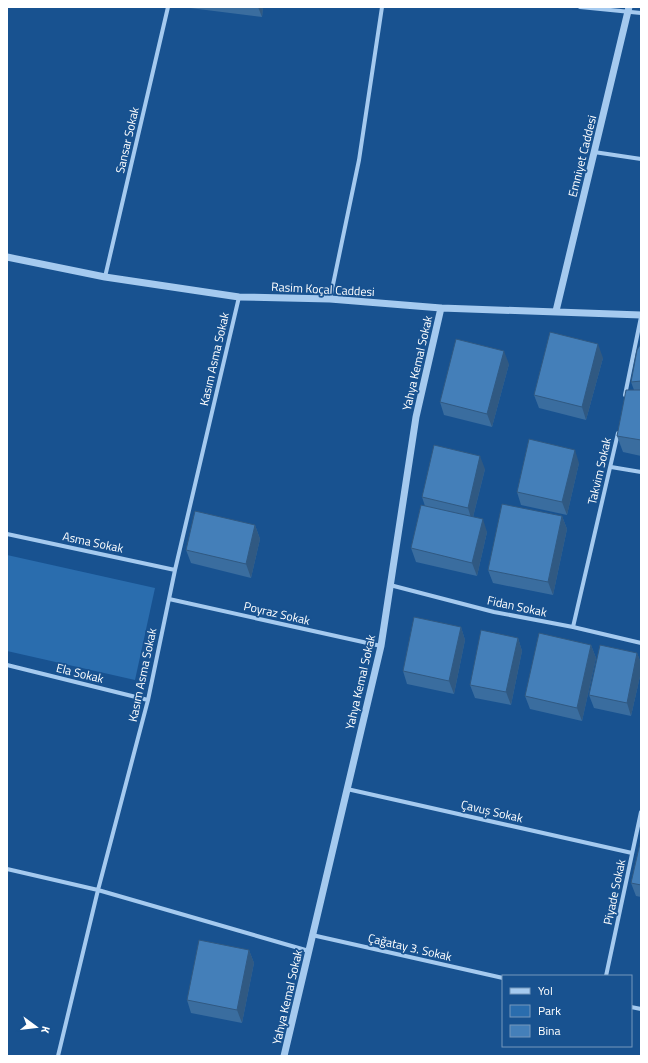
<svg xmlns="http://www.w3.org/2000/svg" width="648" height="1063" font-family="'Titillium Web',sans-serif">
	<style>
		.green { fill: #2a6dae }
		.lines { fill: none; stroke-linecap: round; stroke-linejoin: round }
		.minor { stroke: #a5caef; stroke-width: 4 }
		.tertiary { stroke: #a5caef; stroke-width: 7 }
		.wall { fill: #3a6d9f }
		.shaded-wall { fill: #305982 }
		.building { fill: #447fb9; stroke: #305982 }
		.labels { text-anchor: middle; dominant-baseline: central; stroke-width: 3.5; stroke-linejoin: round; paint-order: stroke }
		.street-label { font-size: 12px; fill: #fff; stroke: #185290 }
	</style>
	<rect width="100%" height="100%" fill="#185290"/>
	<path class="green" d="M7,555l148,33 -20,92 -128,-29z"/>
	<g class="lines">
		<path class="minor" d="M580,7l61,6
			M594,152l47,7
			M105,277l63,-270
			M330,299l29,-139 23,-153
			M625,395l16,-78
			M611,467l30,5
			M7,534l168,36
			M390,585l104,27 79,15 68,16
			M169,599l212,47
			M573,627l45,-194
			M7,665l141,35
			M347,789l285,64
			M7,869l91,21 211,61
			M312,935l191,43
			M606,976l35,-164
			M631,1007l10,2
			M58,1056l40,-166 50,-190 27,-130 64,-273"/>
		<path class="tertiary" d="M7,257l98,20 134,20 91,2 111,9 200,7
			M556,311l73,-304
			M284,1056l97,-410 35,-229 25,-109"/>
	</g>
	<path class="wall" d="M190,7h73l-1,10 -72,-9z
		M641,336v120l-18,-4 -6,-16 17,-46 -3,-8 9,-37z
		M603,358l-17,62 -47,-12 -5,-13z
		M509,364l-17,63 -48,-12 -4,-13z
		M579,463l-12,52 -46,-10 -4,-13z
		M485,469l-12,48 14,15 -10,44 -61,-14 -5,-14 14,-42 -3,-9z
		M562,516l5,13 -14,66 -60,-12 -5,-13z
		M255,525l5,14 -9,39 -60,-15 -5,-13z
		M461,627l4,13 -11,54 -47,-10 -4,-13z
		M518,638l4,13 -11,54 -36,-7 -5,-13z
		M591,645l5,13 -14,63 -52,-12 -5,-13z
		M637,653l4,10v9l-10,44 -37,-8 -5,-13z
		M641,839v58l-5,-1 -5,-13z
		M249,950l5,13 -12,60 -51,-10 -4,-13z"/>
	<path class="shaded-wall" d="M258,7h5l-1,10z
		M598,344l5,14 -17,62 -4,-13z
		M504,351l5,13 -17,63 -5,-13z
		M575,450l4,13 -12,52 -5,-13z
		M480,456l5,13 -13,52 -4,-13z
		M562,516l5,13 -14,66 -5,-13z
		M483,519l4,13 -10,44 -5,-13z
		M255,525l5,14 -9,39 -5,-14z
		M461,627l4,13 -11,54 -5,-13z
		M518,638l4,13 -11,54 -5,-13z
		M591,645l5,13 -14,63 -5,-13z
		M637,653l4,10v9l-10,44 -4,-13z
		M249,950l5,13 -12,60 -5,-13z"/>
	<path class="building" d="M550,332l48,12 -16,63 -48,-12z
		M641,336v45l-10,1 6,-32 3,-5z
		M456,339l48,12 -17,63 -47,-12z
		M626,390h15v50l-24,-4z
		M529,439l46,11 -13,52 -45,-10z
		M434,445l46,11 -12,52 -46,-11z
		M502,504l60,12 -14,66 -60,-12z
		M421,505l62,14 -11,44 -61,-15z
		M195,511l60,14 -9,39 -60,-14z
		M414,617l47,10 -12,54 -46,-10z
		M481,630l37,8 -12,54 -36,-7z
		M539,633l52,12 -14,63 -52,-12z
		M600,645l37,8 -10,50 -38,-8z
		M641,839v46l-10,-2z
		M199,940l50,10 -12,60 -50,-10z"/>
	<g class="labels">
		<g class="street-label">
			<text transform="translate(127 140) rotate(-77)">Sansar Sokak</text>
			<text transform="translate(582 156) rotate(-76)">Emniyet Caddesi</text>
			<text transform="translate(323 289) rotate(3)">Rasim Koçal Caddesi</text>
			<text transform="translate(214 359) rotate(-77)">Kasım Asma Sokak</text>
			<text transform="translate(417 363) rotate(-77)">Yahya Kemal Sokak</text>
			<text transform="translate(599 471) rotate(-77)">Takvim Sokak</text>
			<text transform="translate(93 542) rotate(12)">Asma Sokak</text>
			<text transform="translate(517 606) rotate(12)">Fidan Sokak</text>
			<text transform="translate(277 613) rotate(13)">Poyraz Sokak</text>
			<text transform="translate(80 673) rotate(14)">Ela Sokak</text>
			<text transform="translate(142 675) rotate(-78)">Kasım Asma Sokak</text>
			<text transform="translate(360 682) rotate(-77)">Yahya Kemal Sokak</text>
			<text transform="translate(492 811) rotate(13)">Çavuş Sokak</text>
			<text transform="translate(614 892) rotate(-78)">Piyade Sokak</text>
			<text transform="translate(410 947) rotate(13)">Çağatay 3. Sokak</text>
			<text transform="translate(287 997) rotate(-77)">Yahya Kemal Sokak</text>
		</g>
	</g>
	<rect width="648" height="1063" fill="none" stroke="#ffffff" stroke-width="16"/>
	<rect x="502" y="975" width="130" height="72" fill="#185290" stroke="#7497bc"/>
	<rect x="510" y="988" width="20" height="6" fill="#a5caef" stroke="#7497bc"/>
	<text x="538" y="995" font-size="12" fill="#ffffff">Yol</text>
	<rect x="510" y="1005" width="20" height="12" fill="#2a6dae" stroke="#7497bc"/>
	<text x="538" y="1015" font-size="12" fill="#ffffff">Park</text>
	<rect x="510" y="1025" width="20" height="12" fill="#447fb9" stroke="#7497bc"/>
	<text x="538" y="1035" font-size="12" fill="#ffffff">Bina</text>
	<g transform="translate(36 1027) rotate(105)" stroke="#185290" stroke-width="3" paint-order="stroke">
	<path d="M0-3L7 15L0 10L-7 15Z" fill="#ffffff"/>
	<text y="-6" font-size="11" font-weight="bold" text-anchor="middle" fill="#ffffff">K</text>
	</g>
</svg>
